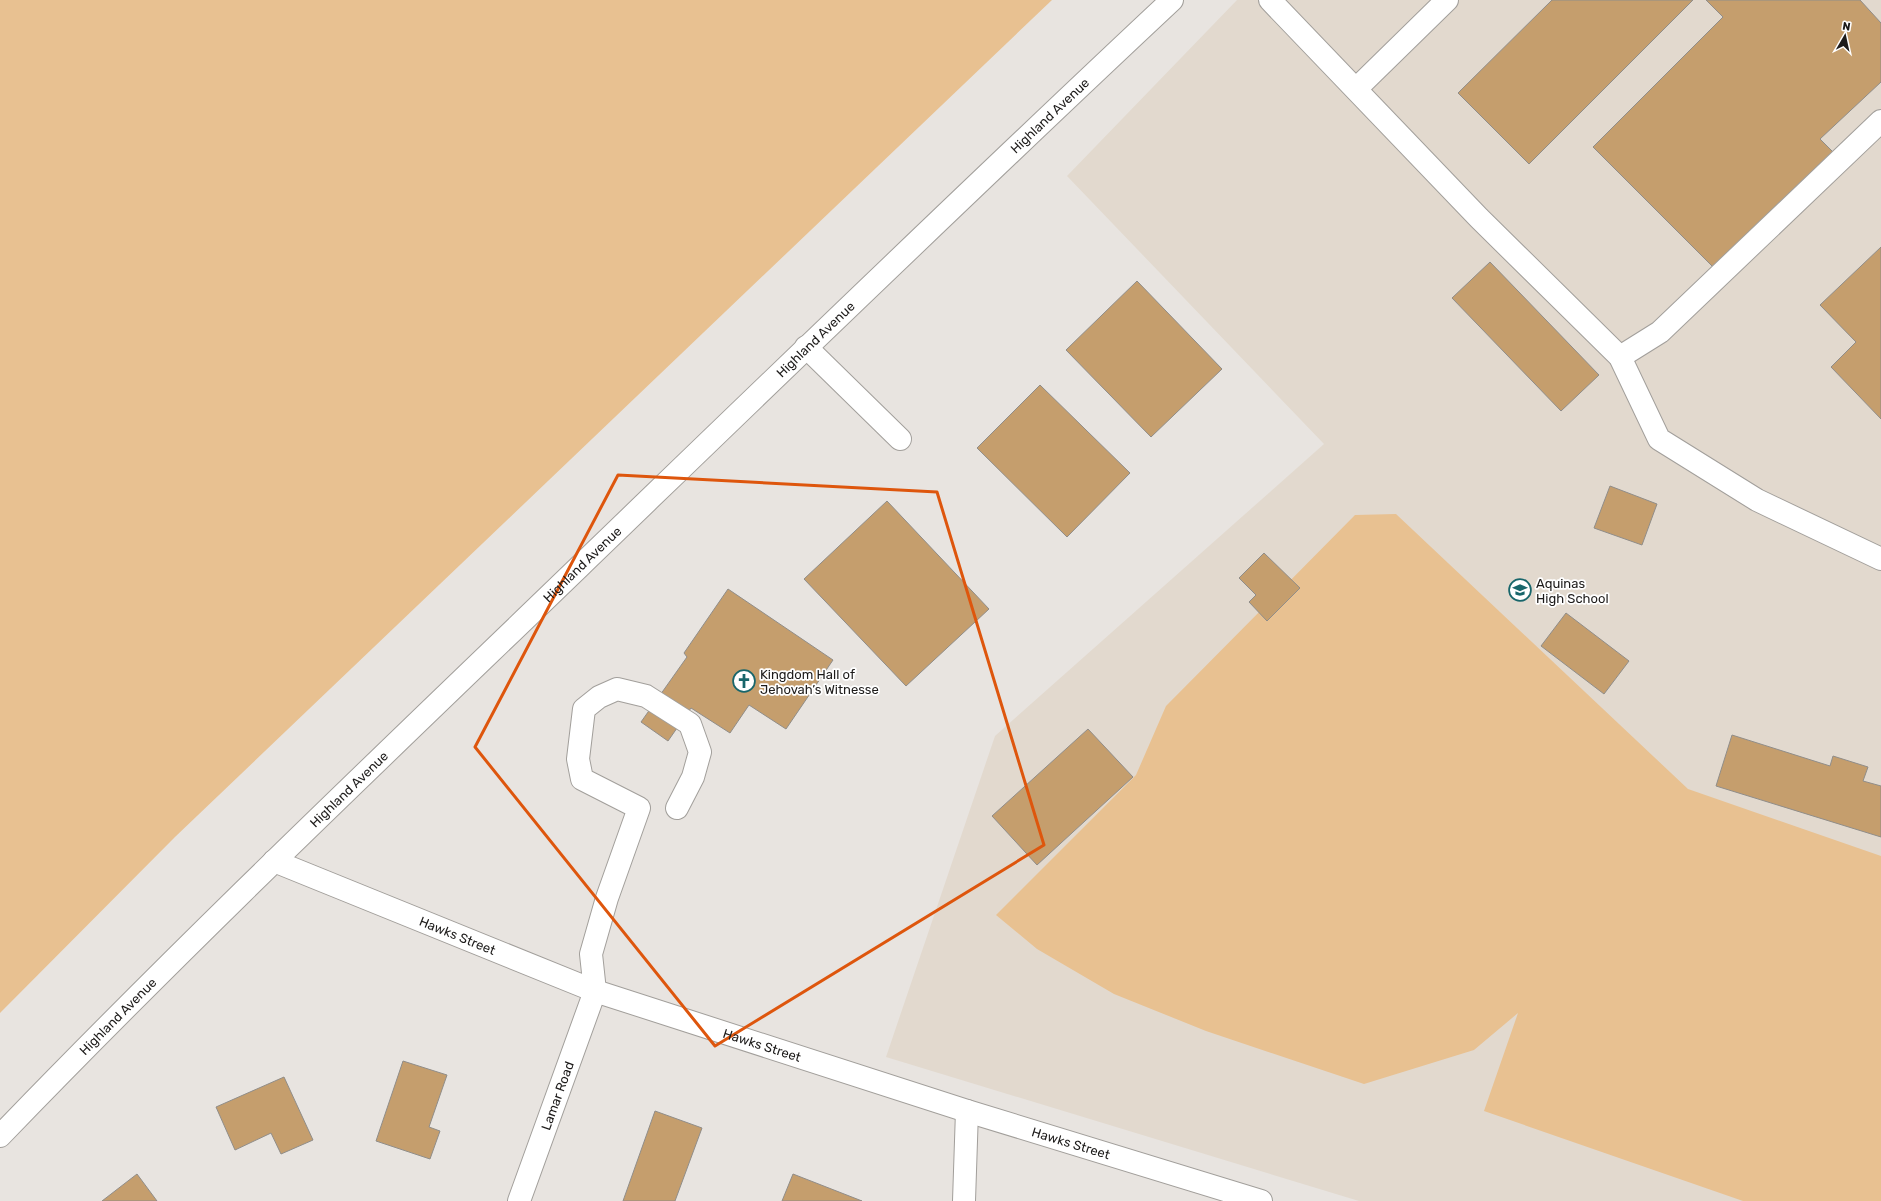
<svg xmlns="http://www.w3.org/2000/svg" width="1881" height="1201" font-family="Rubik,sans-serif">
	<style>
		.built { fill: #e2d9ce }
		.green { fill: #e8c191 }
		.building { fill: #c59e6d; stroke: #908d89 }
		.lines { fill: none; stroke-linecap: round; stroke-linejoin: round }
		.minor-casing { stroke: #a29f9b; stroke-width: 24 }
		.major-casing { stroke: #a29f9b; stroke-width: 24 }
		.minor { stroke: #fff; stroke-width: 22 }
		.major { stroke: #fff; stroke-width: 22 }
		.marked { fill: none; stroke: #de560d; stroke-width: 3; stroke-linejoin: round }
		.labels { text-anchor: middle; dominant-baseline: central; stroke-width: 3.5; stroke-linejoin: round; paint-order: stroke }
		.street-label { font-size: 13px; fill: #1d1b1a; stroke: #fff }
		.poi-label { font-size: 13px; fill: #1d1b1a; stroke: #fff; text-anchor: start }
	</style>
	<rect width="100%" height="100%" fill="#e8e4e0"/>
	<path class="built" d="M1237,0h644v1201h-522l-473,-144 109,-321 329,-292 -257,-268z"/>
	<path class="green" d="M0,0h1052l-877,837 -175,176z
		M1396,514l292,275 193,67v345h-138l-259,-90 34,-98 -44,37 -110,34 -158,-53 -92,-37 -77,-45 -41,-34 140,-140 30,-69 189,-191z"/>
	<path class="building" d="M1552,0h141l-164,164 -71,-71z
		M1706,0h154l21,23v59l-61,57 13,13 -117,118 -123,-123 130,-130z
		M1881,247v172l-50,-52 25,-25 -36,-37z
		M1490,262l109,113 -38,36 -109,-113z
		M1137,281l85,88 -71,68 -85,-87z
		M1040,385l90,88 -63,64 -90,-89z
		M1610,486l47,18 -15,41 -48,-17z
		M887,501l102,108 -83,77 -102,-107z
		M1264,553l36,35 -33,33 -18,-19 7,-7 -17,-17z
		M728,589l105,71 -47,69 -37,-24 -19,28 -39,-25 -23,33 -27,-19 46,-65 -3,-4z
		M1566,613l63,48 -25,33 -63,-48z
		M1088,729l45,48 -96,88 -45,-49z
		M1732,735l98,31 3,-10 35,11 -5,14 18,5v51l-165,-51z
		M403,1061l44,14 -18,52 11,4 -10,28 -54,-18z
		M284,1077l29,63 -32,14 -10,-21 -36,17 -19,-43z
		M655,1111l47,17 -27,73h-52z
		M137,1174l20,27h-55z
		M793,1174l69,27h-80z"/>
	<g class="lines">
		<g class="minor-casing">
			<g id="minor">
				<path d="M1270,0l209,218 141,139 39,82 98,61 124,59"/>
				<path d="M1356,89l91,-89"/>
				<path d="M806,347l94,92"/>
				<path d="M1620,357l40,-25 221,-211"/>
				<path id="s1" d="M274,861l321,130 372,120 294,90"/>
				<path id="s2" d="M519,1201l76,-210 -4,-37 16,-56 32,-90 -57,-29 -4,-20 6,-50 15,-12 18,-8 29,7 44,28 10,28 -7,25 -16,31"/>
				<path d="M964,1201l3,-90"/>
			</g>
		</g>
		<g class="major-casing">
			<g id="major">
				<path id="s3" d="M0,1136c188,-195 384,-381 579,-569 197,-190 393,-380 593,-567"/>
			</g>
		</g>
		<use href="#minor" class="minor"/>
		<use href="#major" class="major"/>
	</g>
	<path class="marked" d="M618,475l319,17 107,353 -329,201 -240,-299z"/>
	<defs>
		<g id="school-ring" transform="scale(1.15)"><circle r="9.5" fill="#fff" stroke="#18666b" stroke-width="1.5"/><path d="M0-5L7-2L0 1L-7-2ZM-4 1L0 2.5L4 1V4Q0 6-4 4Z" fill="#18666b"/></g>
		<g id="church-ring" transform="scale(1.15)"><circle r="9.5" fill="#fff" stroke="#18666b" stroke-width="1.5"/><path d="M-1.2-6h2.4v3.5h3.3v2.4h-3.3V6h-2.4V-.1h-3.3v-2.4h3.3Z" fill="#18666b"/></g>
	</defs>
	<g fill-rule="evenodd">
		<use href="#school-ring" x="1520" y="590"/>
		<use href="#church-ring" x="744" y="681"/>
	</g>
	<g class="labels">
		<g class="street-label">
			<text stroke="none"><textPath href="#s3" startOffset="1464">Highland Avenue</textPath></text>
			<text stroke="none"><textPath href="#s3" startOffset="1140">Highland Avenue</textPath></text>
			<text stroke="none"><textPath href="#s3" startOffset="816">Highland Avenue</textPath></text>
			<text stroke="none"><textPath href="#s3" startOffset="492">Highland Avenue</textPath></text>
			<text stroke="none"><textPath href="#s1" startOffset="198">Hawks Street</textPath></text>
			<text stroke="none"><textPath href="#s3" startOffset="168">Highland Avenue</textPath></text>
			<text stroke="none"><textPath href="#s1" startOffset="522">Hawks Street</textPath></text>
			<text stroke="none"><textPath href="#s2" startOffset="112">Lamar Road</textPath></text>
			<text stroke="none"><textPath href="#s1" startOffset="846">Hawks Street</textPath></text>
		</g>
		<g class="poi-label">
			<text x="1536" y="583">Aquinas<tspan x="1536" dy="15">High School</tspan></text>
			<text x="760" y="674">Kingdom Hall of<tspan x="760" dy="15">Jehovah’s Witnesse</tspan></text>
		</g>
	</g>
	<g transform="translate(1845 36) rotate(9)" stroke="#ffffff" stroke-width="3" paint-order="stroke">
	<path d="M0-3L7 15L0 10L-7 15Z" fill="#1d1b1a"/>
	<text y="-6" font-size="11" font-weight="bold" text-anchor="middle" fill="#1d1b1a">N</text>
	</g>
</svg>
